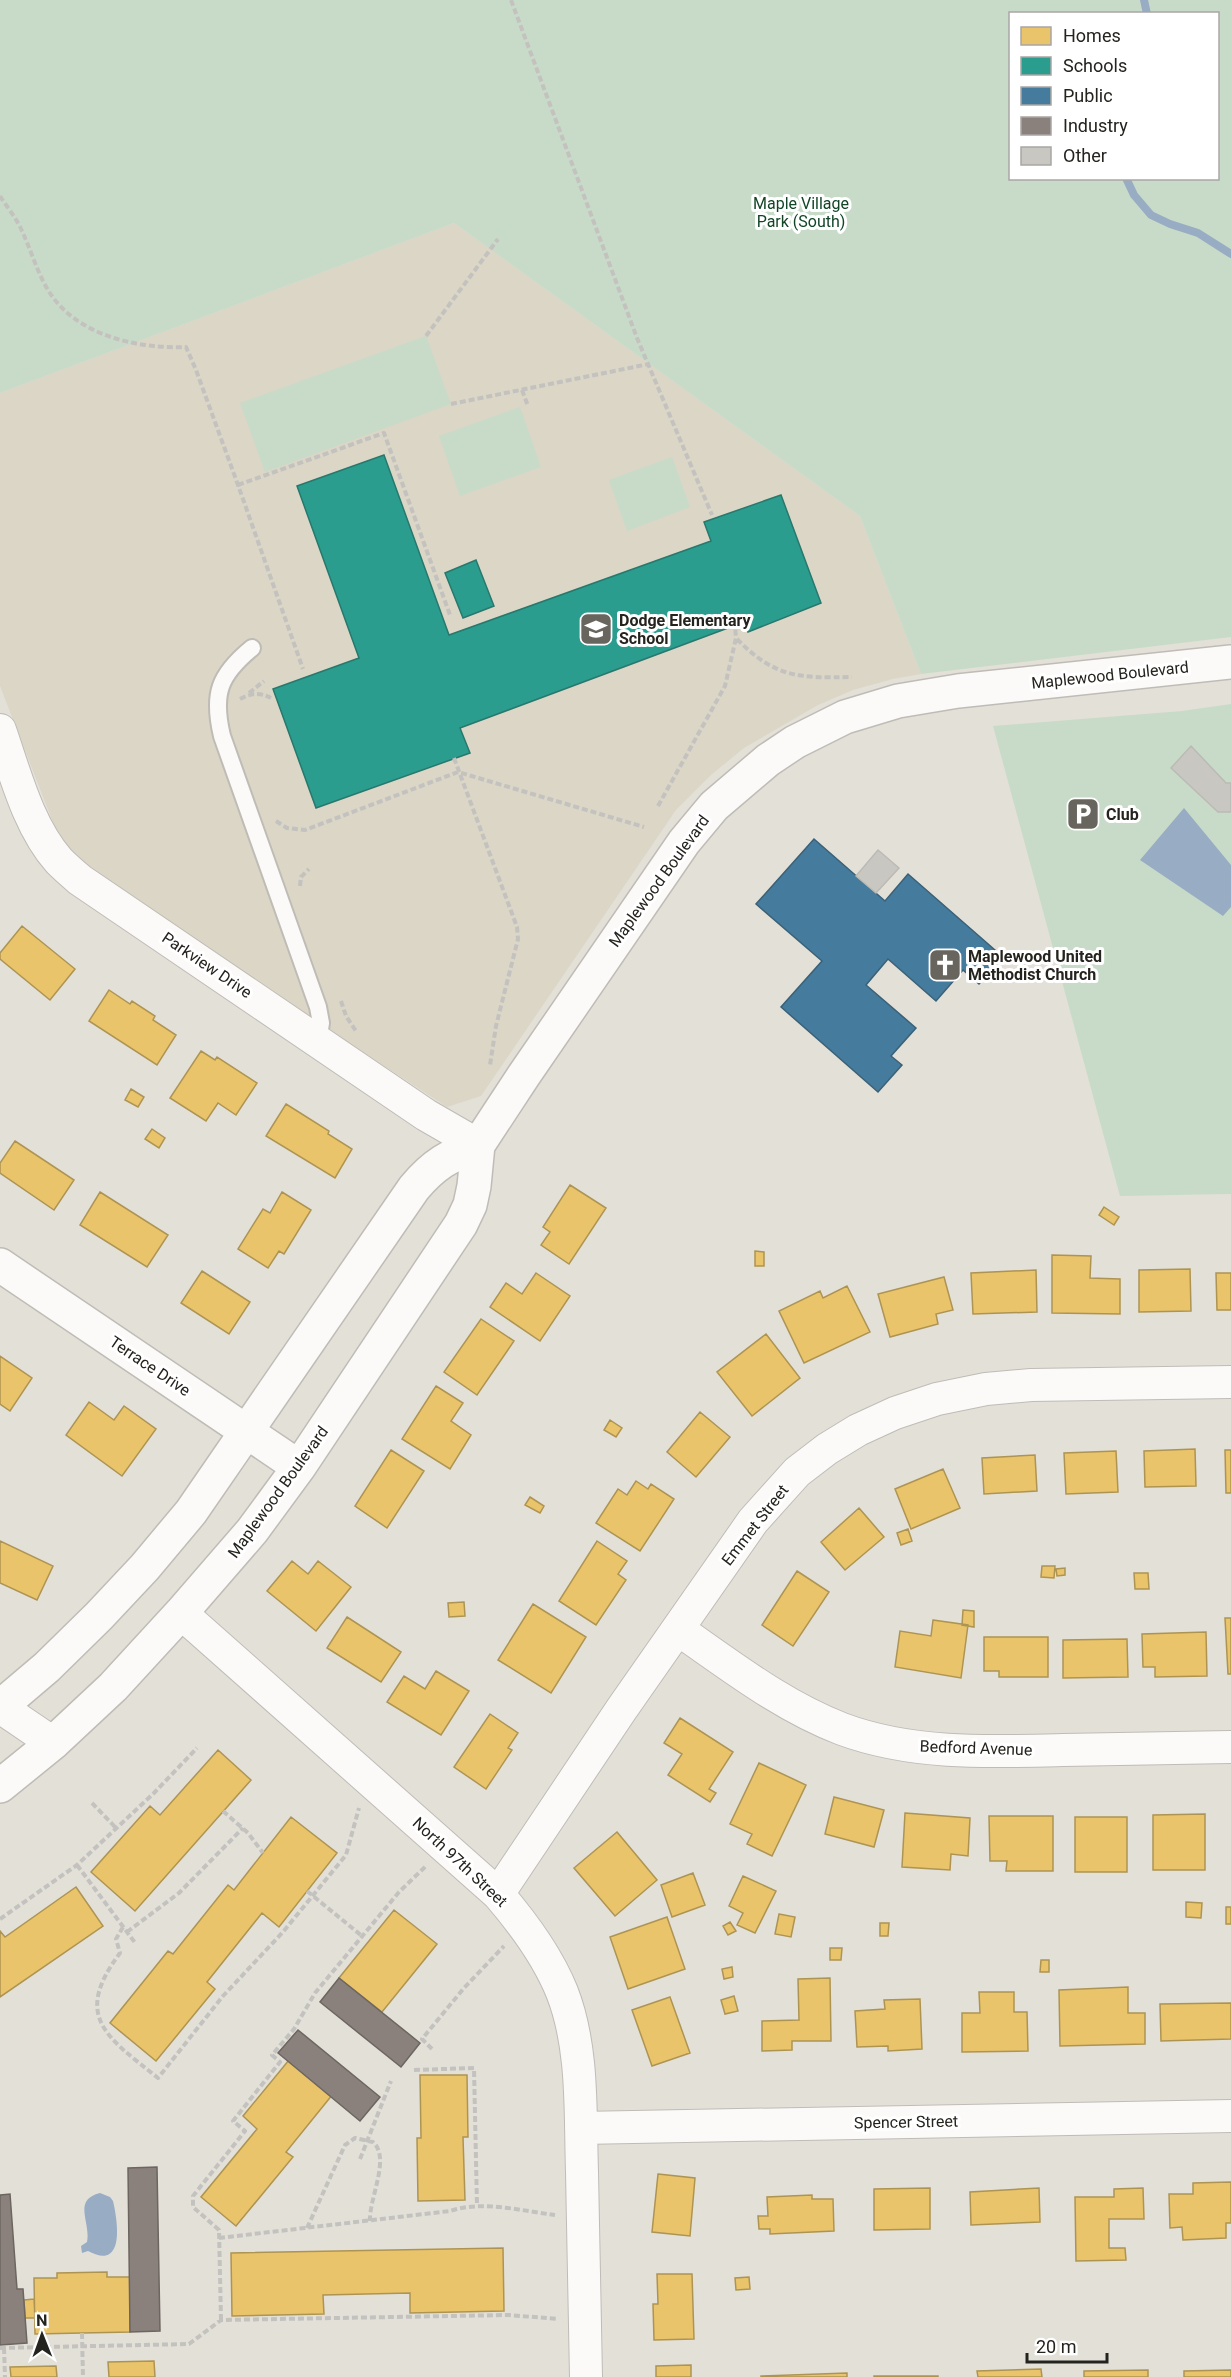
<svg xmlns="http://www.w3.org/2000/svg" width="1231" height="2377" font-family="Roboto,sans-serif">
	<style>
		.built { fill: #dbd6c6 }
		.green { fill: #c8dbc8; fill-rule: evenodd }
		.water { fill: #98acc4 }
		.homes { fill: #e9c46a; stroke: #ae9453; stroke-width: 1.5 }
		.schools { fill: #2a9d8f; stroke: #28786d; stroke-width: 1.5 }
		.public { fill: #457b9d; stroke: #3b6177; stroke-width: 1.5 }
		.industry { fill: #8a817c; stroke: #6c6560; stroke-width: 1.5 }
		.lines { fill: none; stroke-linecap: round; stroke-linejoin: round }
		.stream { stroke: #98acc4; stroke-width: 8 }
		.building { fill: #c9c7c1; stroke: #bcbab4; stroke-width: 1.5 }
		.lane-casing { stroke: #bfbcb6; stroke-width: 20 }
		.street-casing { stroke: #bfbcb6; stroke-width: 34 }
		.secondary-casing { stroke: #bfbcb6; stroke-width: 36 }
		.path { stroke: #c3c2bf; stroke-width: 4; stroke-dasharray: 6 3; stroke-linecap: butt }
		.lane { stroke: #fbfaf9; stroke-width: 16 }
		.street { stroke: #fbfaf9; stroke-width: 32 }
		.secondary { stroke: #fbfaf9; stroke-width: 33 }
		.labels { text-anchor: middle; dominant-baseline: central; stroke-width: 6; stroke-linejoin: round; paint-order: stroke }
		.park-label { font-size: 16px; fill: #114526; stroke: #fff }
		.poi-label { font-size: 16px; font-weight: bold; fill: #25231e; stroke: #fff; text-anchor: start }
		.street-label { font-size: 16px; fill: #25231e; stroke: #fff }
	</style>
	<rect width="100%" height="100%" fill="#e3e0d8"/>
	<path class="built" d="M454,223l406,293 61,158 -28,5 -40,11 -35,15 -74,43 -33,27 -35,35 -195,286 -34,11 -324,-212 -28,-22 -25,-24 -16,-24 -54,-139v-293z"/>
	<path class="green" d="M0,0h1231v637l-310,37 -61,-158 -406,-293 -454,170zM1010,14h208v164h-208z
		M426,336l25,68 -186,68 -25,-69z
		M520,407l21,60 -81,29 -21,-60z
		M672,457l18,50 -63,24 -18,-51z
		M1231,704v490l-111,2 -127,-470 189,-15z"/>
	<path class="water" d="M1184,808l47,57v42l-8,9 -83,-56z
		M100,2193l10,4 3,4c5,21 12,70 -25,50l-6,2 -1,-7 6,-4c4,-20 -15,-42 13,-49z"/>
	<path class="homes" d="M22,926l53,43 -25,31 -50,-41v-6z
		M109,990l21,14 2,-3 23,15 -2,4 23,15 -19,30 -68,-44z
		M201,1051l14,9 2,-3 40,26 -21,32 -18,-12 -12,18 -36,-23z
		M131,1089l13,8 -6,10 -13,-7z
		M286,1104l43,27 -1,3 24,15 -17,29 -69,-42z
		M152,1129l13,9 -6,10 -14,-9z
		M15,1141l59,39 -20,30 -54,-37v-10z
		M570,1185l36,23 -37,56 -28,-19 9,-13 -7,-5z
		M100,1192l68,43 -21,32 -67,-42z
		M282,1192l29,18 -27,44 -5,-3 -11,17 -30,-19 25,-40 7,4z
		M1104,1207l15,10 -5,8 -15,-10z
		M755,1251l9,1v14h-9z
		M1052,1255l39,1 -1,22 30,1v35l-68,-1z
		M1190,1269l1,42 -52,1v-42z
		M1036,1270l1,42 -64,2 -2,-41z
		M202,1271l48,31 -21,32 -48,-31z
		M536,1273l34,23 -30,45 -50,-34 16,-24 16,11z
		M1216,1273h15v37h-14z
		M944,1277l9,33 -17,4 2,10 -48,13 -12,-43z
		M847,1286l23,46 -66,31 -25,-52 41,-20 3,7z
		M481,1319l33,22 -37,54 -33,-23z
		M766,1334l34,44 -48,38 -35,-44z
		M0,1356l32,22 -22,33 -10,-7z
		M436,1386l27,17 -12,18 20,14 -21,34 -48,-30z
		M89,1402l25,18 10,-14 32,23 -34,47 -56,-41z
		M700,1412l30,25 -34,40 -29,-25z
		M610,1420l12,8 -6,9 -12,-7z
		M1195,1449l1,37 -51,1 -1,-36z
		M391,1450l33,21 -37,57 -32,-22z
		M1225,1450h6v43h-5z
		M1116,1451l2,41 -52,2 -2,-41z
		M1035,1455l2,36 -53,3 -2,-36z
		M943,1469l17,39 -49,21 -16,-40z
		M636,1481l12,8 3,-5 23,15 -34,52 -44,-28 22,-34 9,6z
		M530,1497l14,9 -4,7 -15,-8z
		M859,1508l25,29 -39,33 -24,-28z
		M908,1529l4,12 -11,4 -4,-12z
		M0,1541l53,25 -16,34 -37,-17z
		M597,1541l30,20 -9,13 8,6 -30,45 -37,-24z
		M292,1561l16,13 10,-13 33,26 -35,44 -49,-40z
		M1042,1566h13l-1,12 -13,-1z
		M1065,1568v7l-8,1 -1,-7z
		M797,1571l32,21 -36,54 -31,-21z
		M1134,1573h14l1,16h-14z
		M464,1602l1,14 -16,1 -1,-14z
		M533,1604l53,33 -35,56 -53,-33z
		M963,1610l11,1v16l-12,-2z
		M347,1617l54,35 -20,30 -54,-34z
		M1225,1618h6v56h-3z
		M933,1620l35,5 -7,53 -66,-11 5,-36 31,5z
		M1206,1632l1,44 -52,1v-10h-12l-1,-33z
		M984,1637h64v40h-49v-6h-15z
		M1127,1639l1,38 -65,1v-38z
		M436,1671l33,20 -28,44 -54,-33 17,-26 21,13z
		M490,1714l28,19 -10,15 4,2 -26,39 -32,-22z
		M680,1718l53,34 -24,37 7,4 -6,9 -42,-27 14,-21 -18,-11z
		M218,1750l33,30 -116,131 -44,-39 59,-66 10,9z
		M759,1763l47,22 -34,71 -25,-12 5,-10 -22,-10z
		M834,1797l50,13 -10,37 -49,-13z
		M905,1813l65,5 -2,38 -17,-2 -1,16 -48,-3z
		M1205,1814v56h-52v-55z
		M989,1816h64v55h-47l1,-10h-17z
		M291,1817l46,36 -58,74 -17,-14 -55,69 8,7 -59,72 -46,-38 58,-72 5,3 55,-69 6,5z
		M1075,1817h52v55h-52z
		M617,1832l40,48 -42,36 -41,-48z
		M693,1873l12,32 -33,12 -11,-32z
		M743,1876l33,15 -21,42 -18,-8 6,-12 -14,-7z
		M76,1887l27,39 -103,71v-66l5,6z
		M1186,1902l16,1 -1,15 -15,-1z
		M1226,1907h5v17h-5z
		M394,1910l43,34 -55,68 -43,-34z
		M779,1914l16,3 -4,20 -16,-3z
		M667,1917l18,52 -57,20 -18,-52z
		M730,1922l6,9 -8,4 -5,-9z
		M880,1923h9l-1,13h-8z
		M830,1948h12l-1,12h-11z
		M1041,1960h8v12h-9z
		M732,1967l1,10 -9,2 -2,-10z
		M830,1978l1,63h-39v9l-30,1v-30l37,-1 -1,-41z
		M1128,1987v26h17v31l-85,2 -1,-56z
		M979,1992h35v20h13l1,39 -66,1v-39h18z
		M734,1996l4,15 -13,3 -4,-14z
		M670,1997l20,56 -38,13 -20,-56z
		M920,1999l2,50 -34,2v-5l-31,1 -2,-36 30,-2 -1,-9z
		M1231,2003v36l-70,2 -1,-37z
		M298,2049l43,35 -55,68 7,5 -57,69 -35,-29 56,-68 -14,-13z
		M420,2075h47l1,62h-5l2,63 -47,1 -1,-63h4z
		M658,2174l37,4 -5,58 -38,-4z
		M1231,2182v41h-5v15l-43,2 -1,-13 -12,1 -1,-34h24v-11z
		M930,2188v41l-56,1v-41z
		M1039,2188l1,34 -69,3 -1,-33z
		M1143,2188l1,31h-35v29h16l1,12 -50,1 -1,-64h39v-8z
		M812,2195v4h21l1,32 -64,3v-5h-11l-1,-13h10l-1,-19z
		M503,2248l1,63 -94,2v-20l-87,2 1,19 -92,2 -1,-63z
		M107,2272v5h23v55l-95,2 -1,-56h23v-5z
		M657,2274h35l2,65 -40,1 -1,-36h5z
		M749,2277l1,12 -14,1 -1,-12z
		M34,2299l1,19h-10l-1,-18z
		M154,2361l1,16h-46l-1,-15z
		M691,2365v12h-35v-11z
		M56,2366l1,11h-46l-1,-10z
		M1041,2369l1,8h-64l-1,-6z
		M1148,2370v7h-64v-6z
		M1231,2370v7h-47v-6z
		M847,2373v4h-86v-1z
		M874,2376h64v1h-64z"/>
	<path class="schools" d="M384,455l65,180 262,-94 -7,-19 77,-27 40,108 -73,29 -4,-10 -284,106 10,25 -154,55 -43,-119 86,-31 -62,-172z
		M476,560l18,46 -31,12 -18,-45z"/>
	<path class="public" d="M814,839l71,62 23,-27 95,83 -24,27 -16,-14 -27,31 -48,-42 -22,26 50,43 -25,28 11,9 -24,27 -97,-85 41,-46 -66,-57z"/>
	<path class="industry" d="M339,1978l81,65 -19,24 -81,-65z
		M298,2030l82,67 -20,24 -82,-68z
		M157,2167l3,164 -30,1 -2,-164z
		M10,2194l7,95h6l4,54 -27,2v-150z"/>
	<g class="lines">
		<path class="stream" d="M1144,0l3,14
			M1126,178l8,17 17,20 19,9 28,9 33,21"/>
	</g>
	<path class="building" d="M1191,746l35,37h5v29h-13l-47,-44z
		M878,850l21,18 -23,25 -20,-17z"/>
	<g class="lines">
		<g class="lane-casing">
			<path id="lane" d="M252,648c-33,27 -40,46 -30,88l96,271 3,16 -3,19"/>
		</g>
		<g class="street-casing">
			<path id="street" d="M0,730c15,43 28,96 59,131 7,7 14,13 21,19l346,235 52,30
				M181,1613l317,281c25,29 49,61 64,98 22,56 18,122 20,180 1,68 3,137 4,205
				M679,1630c52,36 103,76 163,99 70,26 147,23 221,21 56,-1 112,-2 168,-3
				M0,1707l53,36
				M498,1894l123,-184 132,-189 44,-49 30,-23 31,-19 37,-17 42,-14 49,-10 45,-4 200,-3
				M581,2128l650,-12"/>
		</g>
		<g class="secondary-casing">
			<path id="secondary" d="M0,1265l299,202
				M0,1707l47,-40 52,-51 46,-49 46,-55 223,-324c20,-24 35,-32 64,-43
				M0,1786l53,-43 60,-56 68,-74 71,-82 47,-64 162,-243 9,-19 4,-19 4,-41 46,-70 160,-233 30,-36 54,-46 27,-18 50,-25 53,-16 60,-10 273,-29"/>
		</g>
		<path class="path" d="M511,0l126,338 75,177
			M0,196c7,11 17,23 22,35 9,19 15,41 26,59 27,45 88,59 138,57l10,23 42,115 65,184
			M426,336l72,-97
			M522,390l6,16
			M451,404l198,-40
			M238,485l146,-52 66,182
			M737,639c38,39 62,39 115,38
			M249,693l15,-12
			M240,699c11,-6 19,-7 31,-1
			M454,758l63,169 1,12 -22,87 -6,39
			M658,806l67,-120 11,-48 -1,-12
			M276,821l11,7 18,2 153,-58 186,55
			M300,886l1,-9 8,-8
			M341,1001l5,15 10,15
			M92,1803l25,26
			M223,1811l25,22 15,20
			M77,1865l59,79
			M307,1891l55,45
			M0,1919l77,-54 77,-72 43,-45
			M123,1927l-7,12 4,14c-48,64 -13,84 38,125l65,-82 60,-64 63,-77 13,-47
			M127,1932l52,-39 64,-65
			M432,2049l-10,-10 42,-51 40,-42
			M414,2070l60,-2 3,138
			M360,2159l31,-78
			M307,2228l38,-83 10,-7 18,4c18,16 -4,56 -3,79
			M219,2238l231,-27c32,-11 72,0 105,4
			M221,2320l-2,-90 -26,-23v-11l52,-65 -12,-10 47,-59 -8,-7 22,-26 21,-36 84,-101 27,-26
			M82,2333l1,44
			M0,2348l189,-4 32,-24 288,-5 49,4
			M4,2348l1,29"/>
		<use href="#lane" class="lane"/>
		<use href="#street" class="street"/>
		<use href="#secondary" class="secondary"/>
	</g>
	<defs>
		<g id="school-square" transform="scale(1.725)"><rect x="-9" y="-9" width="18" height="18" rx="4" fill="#68655f" stroke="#fff"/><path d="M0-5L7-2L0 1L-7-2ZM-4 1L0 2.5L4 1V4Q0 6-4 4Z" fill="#fff"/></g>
		<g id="parking-square" transform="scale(1.725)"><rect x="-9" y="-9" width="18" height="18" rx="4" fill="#68655f" stroke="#fff"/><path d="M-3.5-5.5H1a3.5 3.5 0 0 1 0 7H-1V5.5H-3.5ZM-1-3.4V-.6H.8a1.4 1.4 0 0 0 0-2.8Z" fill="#fff"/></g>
		<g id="church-square" transform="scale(1.725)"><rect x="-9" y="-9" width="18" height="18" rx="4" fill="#68655f" stroke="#fff"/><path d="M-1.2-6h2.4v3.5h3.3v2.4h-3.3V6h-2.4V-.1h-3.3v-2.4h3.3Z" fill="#fff"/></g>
	</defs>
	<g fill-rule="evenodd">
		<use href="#school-square" x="596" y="629"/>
		<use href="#parking-square" x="1083" y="814"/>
		<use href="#church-square" x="945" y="965"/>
	</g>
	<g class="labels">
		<g class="park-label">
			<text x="801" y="203">Maple Village<tspan x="801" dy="18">Park (South)</tspan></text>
		</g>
		<g class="poi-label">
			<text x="619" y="620">Dodge Elementary<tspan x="619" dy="18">School</tspan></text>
			<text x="1106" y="814">Club</text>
			<text x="968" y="956">Maplewood United<tspan x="968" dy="18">Methodist Church</tspan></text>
		</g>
		<g class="street-label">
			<text transform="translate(1110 675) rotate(-6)">Maplewood Boulevard</text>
			<text transform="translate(659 881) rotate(-54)">Maplewood Boulevard</text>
			<text transform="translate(207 965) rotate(34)">Parkview Drive</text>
			<text transform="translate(150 1366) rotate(34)">Terrace Drive</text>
			<text transform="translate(278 1492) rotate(-54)">Maplewood Boulevard</text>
			<text transform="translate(755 1525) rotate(-52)">Emmet Street</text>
			<text transform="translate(976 1748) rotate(2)">Bedford Avenue</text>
			<text transform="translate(460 1862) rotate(43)">North 97th Street</text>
			<text transform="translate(906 2122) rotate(-1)">Spencer Street</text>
		</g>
	</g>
	<rect x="1009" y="12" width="210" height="168" fill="#ffffff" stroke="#a8a7a5" stroke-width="1.5"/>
	<rect x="1021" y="27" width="30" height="18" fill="#e9c46a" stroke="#a8a7a5" stroke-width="1.5"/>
	<text x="1063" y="42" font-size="18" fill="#25231e">Homes</text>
	<rect x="1021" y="57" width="30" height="18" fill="#2a9d8f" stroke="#a8a7a5" stroke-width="1.5"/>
	<text x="1063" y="72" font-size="18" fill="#25231e">Schools</text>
	<rect x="1021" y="87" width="30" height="18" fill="#457b9d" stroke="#a8a7a5" stroke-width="1.5"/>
	<text x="1063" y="102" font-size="18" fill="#25231e">Public</text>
	<rect x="1021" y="117" width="30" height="18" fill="#8a817c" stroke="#a8a7a5" stroke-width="1.5"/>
	<text x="1063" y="132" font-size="18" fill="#25231e">Industry</text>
	<rect x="1021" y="147" width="30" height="18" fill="#c9c7c1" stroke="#a8a7a5" stroke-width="1.5"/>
	<text x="1063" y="162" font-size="18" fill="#25231e">Other</text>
	<g transform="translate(42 2335) rotate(359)" stroke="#ffffff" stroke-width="4.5" paint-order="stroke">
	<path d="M0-4.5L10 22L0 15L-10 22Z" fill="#25231e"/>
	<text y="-9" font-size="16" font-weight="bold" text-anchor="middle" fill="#25231e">N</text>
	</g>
	<path d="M1027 2353v9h80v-9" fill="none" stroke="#25231e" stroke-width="3"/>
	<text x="1036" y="2353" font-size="18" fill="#25231e" stroke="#ffffff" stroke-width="4.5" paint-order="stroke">20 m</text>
</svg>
